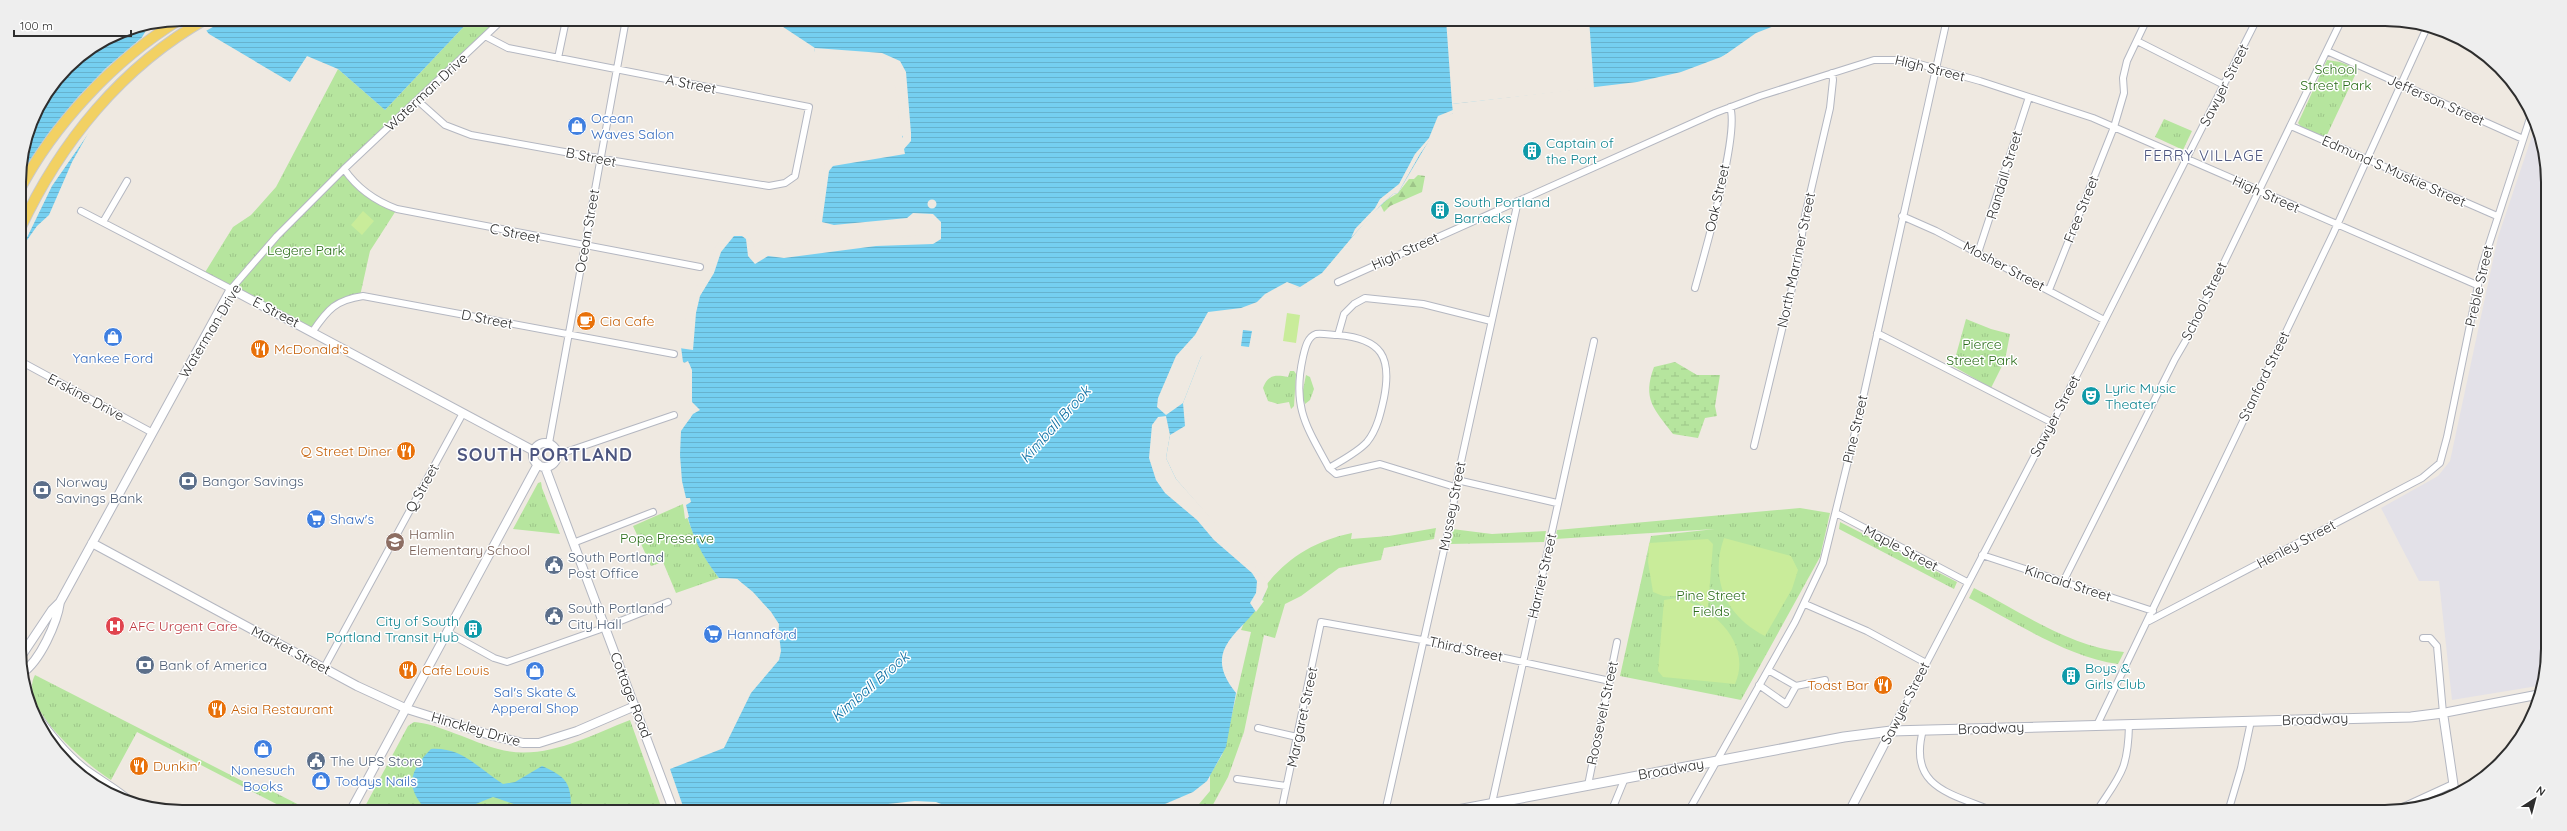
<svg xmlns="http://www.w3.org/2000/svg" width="2567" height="831" font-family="Quicksand,sans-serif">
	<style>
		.industrial { fill: #e3e1e8 }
		.grass { fill: url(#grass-tufts) }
		.forest { fill: url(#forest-firs) }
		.wetland { fill: url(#wetland-marsh) }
		.pitch { fill: #c9ec9a }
		.water { fill: url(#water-rules) }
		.pier { fill: #efe9e1 }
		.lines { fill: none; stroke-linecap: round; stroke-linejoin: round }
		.minor-casing { stroke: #b4b7c1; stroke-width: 8 }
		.tertiary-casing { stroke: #b4b7c1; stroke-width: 10 }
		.secondary-casing { stroke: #b4b7c1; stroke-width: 11 }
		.primary-casing { stroke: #c9c9c9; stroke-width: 12 }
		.minor { stroke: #fff; stroke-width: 6 }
		.tertiary { stroke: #fff; stroke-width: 8 }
		.secondary { stroke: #fff; stroke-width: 9 }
		.primary { stroke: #f2d163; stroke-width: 10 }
		.labels { text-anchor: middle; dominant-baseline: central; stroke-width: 3; stroke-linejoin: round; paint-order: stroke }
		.street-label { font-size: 14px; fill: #2e2e2e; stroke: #fff }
		.park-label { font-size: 14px; fill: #2c6e1b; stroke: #fff }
		.shop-label { font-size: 14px; fill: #366cbe; stroke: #fff; text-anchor: start }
		.culture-label { font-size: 14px; fill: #0d838f; stroke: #fff; text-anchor: start }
		.food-label { font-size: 14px; fill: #c56008; stroke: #fff; text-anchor: start }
		.service-label { font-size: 14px; fill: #4e5e75; stroke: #fff; text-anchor: start }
		.education-label { font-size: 14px; fill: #785e54; stroke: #fff; text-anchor: start }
		.health-label { font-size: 14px; fill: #be3a42; stroke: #fff; text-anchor: start }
		.neighbourhood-label { font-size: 15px; letter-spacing: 1px; fill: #4d5680; stroke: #fff }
		.water-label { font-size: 15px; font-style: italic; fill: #0d6fa3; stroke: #fff }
		.district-label { font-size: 18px; font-weight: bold; letter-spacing: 1px; fill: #4d5680; stroke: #fff }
		.rim { fill: none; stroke: #2e2e2e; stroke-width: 2 }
	</style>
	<defs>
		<pattern id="grass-tufts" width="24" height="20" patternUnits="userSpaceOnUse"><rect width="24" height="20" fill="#b6e59e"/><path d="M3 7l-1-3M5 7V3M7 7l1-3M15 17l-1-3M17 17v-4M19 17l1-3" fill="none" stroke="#9dc588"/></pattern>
		<pattern id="forest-firs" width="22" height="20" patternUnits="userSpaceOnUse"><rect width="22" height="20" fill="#b6e59e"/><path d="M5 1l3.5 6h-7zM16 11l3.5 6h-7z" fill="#9dc588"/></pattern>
		<pattern id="wetland-marsh" width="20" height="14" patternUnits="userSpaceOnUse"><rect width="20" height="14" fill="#b6e59e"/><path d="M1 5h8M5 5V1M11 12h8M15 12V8" fill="none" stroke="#9dc588"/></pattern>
		<pattern id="water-rules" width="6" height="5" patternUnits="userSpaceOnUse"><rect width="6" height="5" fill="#75cff0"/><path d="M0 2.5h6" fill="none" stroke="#66b2ce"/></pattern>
	</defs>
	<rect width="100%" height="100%" fill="#efe9e1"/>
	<path class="industrial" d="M2536,124l9,26 3,499 -5,36 -91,15 -13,-119h-20l-38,-73 57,-32 12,-15 48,-224z"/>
	<path class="grass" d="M471,19h32l-159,150 7,10 46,30 -27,42 -10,45 -29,11 -18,24 -109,-57 29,-47 18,-12 25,-28 62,-118 47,41z
		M2327,60l13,2 18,7 -32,68 -23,-8 -5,-6z
		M2164,119l28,12 -9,19 -28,-13z
		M1966,319l25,10 19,5 -5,26 -14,28 -38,-22z
		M1290,371h4l2,3 -2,32 -3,3 -2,-7 -11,2 -10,-3 -5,-13c5,-14 13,-13 25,-11z
		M1306,375l4,2 4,12 -4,11 -5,4 -3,-9z
		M541,482l1,6 18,46 -47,-5 25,-46z
		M683,504c8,28 19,52 36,74l-43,15 -13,-31 -12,4 -18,-40z
		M1800,508l30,5 -10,44 -79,143 -121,-24 31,-140 64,-7 -160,10 2,-9z
		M1840,522l117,60 -3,7 -115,-60z
		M1436,528l-2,11 -50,9 -3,12 -42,8 -38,28 -16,8 -10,34 -11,-3 -20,97 -16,45 -19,35h-27l8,-6 4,4 16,-19v-16l12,-20 4,-15 25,-108 -10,-2c20,-51 56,-86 111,-97l-1,6 38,-3z
		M1452,529l40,5 54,-3 -2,11 -95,2z
		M1974,588c47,24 96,59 150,64l-6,12c-51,-7 -103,-42 -149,-66z
		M35,675l225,115 2,-4 51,26h-21l-155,-80 -26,48c-24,-15 -94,-73 -76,-105z
		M630,720l33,92h-301l46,-86 6,-4c22,1 61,21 84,27 45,13 91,-13 132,-29z"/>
	<path class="forest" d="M1418,175l7,1 -3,16 -32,14 -6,6 -4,-8 18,-11 11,-14h5z"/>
	<path class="wetland" d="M1675,362l22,13h23l-5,31 2,10 -12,2 -7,20 -25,-4c-19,-25 -31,-35 -19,-67z"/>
	<path class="pitch" d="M363,211l11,10 -12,14 -11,-10z
		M1287,313l13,2 -4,28 -13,-2z
		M1724,538l67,18 7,14 -6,19 -27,47c-38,-19 -56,-56 -41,-98z
		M1708,539l5,5 -5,64 -22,-11 -23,-1 -10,-4 -5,-30 1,-19z
		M1677,598c35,8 76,45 58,86l-72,-7 -5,-6 6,-71z"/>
	<path class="water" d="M197,19h274l-86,91 -47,-41 -31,-13 -17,26 -81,-48z
		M771,19h1022l-72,38 -40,15 -44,10 -185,22 1,9 -12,7 -43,73 -5,1 -23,22 -48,57 -22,14 -18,2 -25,17 -37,13 -13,30 -6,8 -18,46 2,23 -15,9 -4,23 10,21 90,103c2,44 -75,56 -30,111l-10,54 -19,34 -14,11 -42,18 -26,2h-177l-13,-5 -43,5h-207l-15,-43 54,-21 27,-55 28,-33 2,-9 -3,-24 -7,-15 -34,-33 -18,-1c-27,-34 -35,-65 -39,-107 -1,-13 -3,-27 0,-40 2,-5 8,-10 11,-14l-1,-52 -7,-3 -2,-15 12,-53 20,-25 -1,-9 16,-27h14l9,8 5,16 173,-21 7,-6 -3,-5 -16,-4 -97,7 7,-63 76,-16 -5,-75 -3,-8 -15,-7 -66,-7 1,-4z
		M149,25l-77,137 -23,53 -12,11 -17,24 -1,-79 12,-52 36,-52 53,-36z
		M1243,330l9,1 -3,16 -8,-1z
		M431,749c31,-2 47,19 72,35l12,-2 27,-16c22,10 29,15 29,40 -24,16 -53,-2 -78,-9l-37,15h-28c-23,-24 -20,-40 3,-63z"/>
	<path class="pier" d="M195,19h32l-23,13z
		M1446,19h143l5,69 -142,16z
		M1782,23l3,2 -62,33 -1,-1 34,-24z
		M146,34l-53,93 -41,59 -32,66 -1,-76 31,-45 28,-34 28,-29z
		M815,48l67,5 18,8 6,11 5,61v8l-7,8 1,5 -72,12 -4,5 -7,51 12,3 73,-7 6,-5 20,1 8,8v17l-8,5 -57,2 -92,12 -16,-2 -13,8 -7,-8 -2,-17 -4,-3h-8l-13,16 -7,21 -14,23 -4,17 -3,37 -14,-2 12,-55 20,-25 -1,-8 4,-11 13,-18h13l6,4 5,4 6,15 13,-5 82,-5 76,-10 5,-4 -1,-4 -15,-3 -72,10 -27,-4 -3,-8 10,-58 76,-16v-9l2,-1 -3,-5 -7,-64 -14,-7 -66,-7 -1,-3 2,1z
		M1453,110v3l-10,8 -23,33 -22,39 -5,1 -12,11 -30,33 4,-9 20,-21 5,-9 19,-15 16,-30 14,-16 9,-22z
		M927.5 204a4.5 4.5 0 1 1 9 0a4.5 4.5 0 1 1-9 0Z
		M1287,282l13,5 -17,4 -25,17 -35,12 9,11 -9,19 -3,2 -12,-1 -7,6 -18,46 -17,12 -9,-8 1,-9 18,-42 19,-21 13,-23 33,-4 16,-6 8,-8z
		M688,361l4,9v32l8,8 -7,4 -12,17 -1,24 2,26 4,17h4l1,4 -5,3 3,12 -4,2 -9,-70 3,-20 11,-13 -1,-49 -7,-3z
		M1166,416l4,19 -4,23 10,21 91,101 1,7 -6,13 2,1 -8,11 -6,-9 6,-10 1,-12 -5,-8 -38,-33 -17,-20 -32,-27 -9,-13 -7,-22 3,-33 6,-8z
		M719,578l18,1 16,13 18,20 8,12 -1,19 -2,-15 -7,-15 -33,-32z
		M915,801l21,1 26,10 -40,-3 -16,3h-49l31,-8z"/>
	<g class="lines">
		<g class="minor-casing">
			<path id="minor" d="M2137,41l87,44
				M2327,51l196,88
				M558,58l8,-38
				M417,100l28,25 26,10 138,25 160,26 16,-3 10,-7 14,-69 -301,-59 -23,-12
				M2291,126l206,90
				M344,169c13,19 31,32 53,40l303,58
				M81,211l150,78 46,-53 67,-67 159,-150
				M1902,216l34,15 168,89
				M103,222l24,-41
				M1978,253l51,-156
				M1338,282l377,-169 45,-17 114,-36h31l75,21 113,37 384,167
				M1695,288c9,-33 45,-155 35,-181
				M2049,290l65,-163 10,-34 -1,-15 4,-17 20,-42
				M313,331c15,-22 23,-31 50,-35l311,58
				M1877,333l174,89
				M1338,335c44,4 54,22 46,63 -3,14 -7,32 -17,44 -9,10 -26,19 -38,26 -23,-42 -37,-61 -26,-111 2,-8 4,-20 13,-23 6,-1 16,1 22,1l6,-21 10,-10 11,-6 58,6 68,17
				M20,361l131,71
				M549,443l77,-424
				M1754,446l44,-183 6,-43 26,-112 3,-28 -1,-7
				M557,455l117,-40
				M1329,468l7,6 44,-10 75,23
				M1457,480l100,23
				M1836,513l131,69
				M573,543l80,-31
				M1982,555l171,56
				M2063,582l112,-223 14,-24 153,-316
				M1805,604l62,27 59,32
				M2149,621l273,-143 18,-15 7,-26 35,-171 50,-154
				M447,632l47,26 13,4 91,-32 70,-28
				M2423,638h7l7,8 6,67
				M324,668l139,-255
				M1768,670l28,16 29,-6
				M1759,685l27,19 10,-18
				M2097,725l236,-491 95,-209
				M1258,728l39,9
				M1923,730c-15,56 25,63 68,80
				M1891,731l191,-366 175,-346
				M1237,779l49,7
				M1588,785l29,-143
				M1281,812l40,-190 101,18 188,41
				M1385,812l67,-298 5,-34 61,-279
				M1490,812l104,-471
				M1611,812l14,-34
				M1688,812l107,-190 28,-59 36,-147 88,-397
				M2096,812c24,-37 32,-41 33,-87
				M2228,812l13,-44 10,-47
				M2392,812l61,-28"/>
		</g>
		<g class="tertiary-casing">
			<path id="tertiary" d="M533 455a12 12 0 1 1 24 0a12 12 0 1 1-24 0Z
				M545,467l129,345
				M92,543l265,143 50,23 86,27 30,7h16l38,-12 58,-25
				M22,655l30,-45 8,-8
				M22,673c18,-12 35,-50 38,-71l171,-313 303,162
				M2455,795l-12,-82 98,-19
				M350,812l188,-348
				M1849,812l42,-81"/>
		</g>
		<g class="secondary-casing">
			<path id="secondary" d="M32,710c15,22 32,44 54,61 15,11 31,19 45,32
				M1447,812l397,-75 47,-6 520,-14 32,-4"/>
		</g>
		<g class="primary-casing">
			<path id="primary" d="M19,191c34,-66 96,-132 160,-171
				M20,229c40,-86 102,-163 186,-210"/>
		</g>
		<use href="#minor" class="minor"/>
		<use href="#tertiary" class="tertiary"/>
		<use href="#secondary" class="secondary"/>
		<use href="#primary" class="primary"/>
	</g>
	<defs>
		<g id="shop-disc" transform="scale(1)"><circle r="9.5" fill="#3f7fe0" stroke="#fff"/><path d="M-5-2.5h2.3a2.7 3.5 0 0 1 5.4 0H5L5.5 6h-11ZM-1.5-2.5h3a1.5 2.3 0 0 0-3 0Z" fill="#fff"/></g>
		<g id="building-disc" transform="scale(1)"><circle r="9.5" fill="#0f9aa8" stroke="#fff"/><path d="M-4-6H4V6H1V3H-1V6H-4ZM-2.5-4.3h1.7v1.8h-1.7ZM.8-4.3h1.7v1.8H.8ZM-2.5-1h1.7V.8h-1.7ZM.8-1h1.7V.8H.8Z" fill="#fff"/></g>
		<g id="cafe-disc" transform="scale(1)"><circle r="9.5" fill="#e8710a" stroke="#fff"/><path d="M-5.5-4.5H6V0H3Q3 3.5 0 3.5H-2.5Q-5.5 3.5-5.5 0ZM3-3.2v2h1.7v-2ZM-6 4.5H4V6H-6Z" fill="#fff"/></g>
		<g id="restaurant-disc" transform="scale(1)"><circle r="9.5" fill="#e8710a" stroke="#fff"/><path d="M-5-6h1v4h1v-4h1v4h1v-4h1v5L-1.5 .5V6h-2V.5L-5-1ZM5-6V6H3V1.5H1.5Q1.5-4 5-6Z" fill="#fff"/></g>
		<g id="theatre-disc" transform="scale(1)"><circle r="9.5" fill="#0f9aa8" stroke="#fff"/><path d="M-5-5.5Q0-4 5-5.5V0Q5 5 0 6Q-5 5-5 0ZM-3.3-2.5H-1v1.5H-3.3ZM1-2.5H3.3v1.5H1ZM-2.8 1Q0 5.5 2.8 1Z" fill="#fff"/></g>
		<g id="bank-disc" transform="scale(1)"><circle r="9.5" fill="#5c6f8a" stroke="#fff"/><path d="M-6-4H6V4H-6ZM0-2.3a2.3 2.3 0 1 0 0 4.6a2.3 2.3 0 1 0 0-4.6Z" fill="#fff"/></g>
		<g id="supermarket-disc" transform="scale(1)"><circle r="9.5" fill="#3f7fe0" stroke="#fff"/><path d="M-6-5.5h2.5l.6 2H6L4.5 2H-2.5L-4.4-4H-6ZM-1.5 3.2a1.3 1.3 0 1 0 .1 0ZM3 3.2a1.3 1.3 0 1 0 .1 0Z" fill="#fff"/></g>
		<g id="school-disc" transform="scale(1)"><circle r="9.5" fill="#8d6e63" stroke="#fff"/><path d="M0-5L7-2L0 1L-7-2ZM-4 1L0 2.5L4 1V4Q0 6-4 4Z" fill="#fff"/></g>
		<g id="civic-disc" transform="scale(1)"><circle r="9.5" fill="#5c6f8a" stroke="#fff"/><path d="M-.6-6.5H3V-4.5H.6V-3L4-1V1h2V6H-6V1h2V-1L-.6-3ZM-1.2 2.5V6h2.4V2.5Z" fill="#fff"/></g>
		<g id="hospital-disc" transform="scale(1)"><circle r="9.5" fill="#e0444e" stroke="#fff"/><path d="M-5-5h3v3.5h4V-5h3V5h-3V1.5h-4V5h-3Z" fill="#fff"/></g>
	</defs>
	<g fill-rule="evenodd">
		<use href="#shop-disc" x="577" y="126"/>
		<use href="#building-disc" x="1532" y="151"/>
		<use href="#building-disc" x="1440" y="210"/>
		<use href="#cafe-disc" x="586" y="321"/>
		<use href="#shop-disc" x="113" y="337"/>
		<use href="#restaurant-disc" x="260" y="349"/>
		<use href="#theatre-disc" x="2091" y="396"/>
		<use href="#restaurant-disc" x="406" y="451"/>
		<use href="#bank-disc" x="188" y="481"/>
		<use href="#bank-disc" x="42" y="490"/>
		<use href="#supermarket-disc" x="316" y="519"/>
		<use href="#school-disc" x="395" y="542"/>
		<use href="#civic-disc" x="554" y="565"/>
		<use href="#civic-disc" x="554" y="616"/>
		<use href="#hospital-disc" x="115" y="626"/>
		<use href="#building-disc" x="473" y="629"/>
		<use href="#supermarket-disc" x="713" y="634"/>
		<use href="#bank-disc" x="145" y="665"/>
		<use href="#restaurant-disc" x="408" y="670"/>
		<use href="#shop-disc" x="535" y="671"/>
		<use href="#building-disc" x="2071" y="676"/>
		<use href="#restaurant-disc" x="1883" y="685"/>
		<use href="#restaurant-disc" x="217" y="709"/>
		<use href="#shop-disc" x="263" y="749"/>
		<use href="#civic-disc" x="316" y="761"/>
		<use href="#restaurant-disc" x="139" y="766"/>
		<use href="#shop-disc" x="321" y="781"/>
	</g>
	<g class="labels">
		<g class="street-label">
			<text transform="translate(1930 68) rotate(14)">High Street</text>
			<text transform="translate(691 84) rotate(11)">A Street</text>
			<text transform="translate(2224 85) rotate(-63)">Sawyer Street</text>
			<text transform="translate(426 92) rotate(-43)">Waterman Drive</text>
			<text transform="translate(2436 100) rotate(24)">Jefferson Street</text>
			<text transform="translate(591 157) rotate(11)">B Street</text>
			<text transform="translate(2394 171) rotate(24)">Edmund S Muskie Street</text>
			<text transform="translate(2004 175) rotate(-73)">Randall Street</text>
			<text transform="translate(2266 194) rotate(24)">High Street</text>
			<text transform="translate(1717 198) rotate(-77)">Oak Street</text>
			<text transform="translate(2081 209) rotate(-68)">Free Street</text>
			<text transform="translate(587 231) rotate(-80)">Ocean Street</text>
			<text transform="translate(515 233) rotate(11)">C Street</text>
			<text transform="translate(1405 251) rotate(-24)">High Street</text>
			<text transform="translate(1796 260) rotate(-78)">North Marriner Street</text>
			<text transform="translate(2004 266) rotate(28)">Mosher Street</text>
			<text transform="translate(2479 286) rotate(-77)">Preble Street</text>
			<text transform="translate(2204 301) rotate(-64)">School Street</text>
			<text transform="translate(276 312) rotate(27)">E Street</text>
			<text transform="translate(487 319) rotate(11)">D Street</text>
			<text transform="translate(210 331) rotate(-59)">Waterman Drive</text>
			<text transform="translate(2264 376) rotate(-64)">Stanford Street</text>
			<text transform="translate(86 397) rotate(28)">Erskine Drive</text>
			<text transform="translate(2055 416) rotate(-62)">Sawyer Street</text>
			<text transform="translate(1855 429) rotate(-77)">Pine Street</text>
			<text transform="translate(422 488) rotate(-61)">Q Street</text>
			<text transform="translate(1452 506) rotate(-79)">Mussey Street</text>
			<text transform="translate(2296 544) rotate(-28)">Henley Street</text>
			<text transform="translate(1901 548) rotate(28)">Maple Street</text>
			<text transform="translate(1542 576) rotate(-77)">Harriet Street</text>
			<text transform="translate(2068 583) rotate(18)">Kincaid Street</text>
			<text transform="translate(1466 649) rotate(12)">Third Street</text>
			<text transform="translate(291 650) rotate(28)">Market Street</text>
			<text transform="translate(631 695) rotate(69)">Cottage Road</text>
			<text transform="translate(1905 703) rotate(-63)">Sawyer Street</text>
			<text transform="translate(1602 713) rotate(-78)">Roosevelt Street</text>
			<text transform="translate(1302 717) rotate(-78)">Margaret Street</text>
			<text transform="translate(2315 719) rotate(-2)">Broadway</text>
			<text transform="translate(1991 728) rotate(-2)">Broadway</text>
			<text transform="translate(476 729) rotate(16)">Hinckley Drive</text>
			<text transform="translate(1671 769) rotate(-10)">Broadway</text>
		</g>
		<g class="park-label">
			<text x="2336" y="69">School<tspan x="2336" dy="16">Street Park</tspan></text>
			<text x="306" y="250">Legere Park</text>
			<text x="1982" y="344">Pierce<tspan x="1982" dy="16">Street Park</tspan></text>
			<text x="667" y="538">Pope Preserve</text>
			<text x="1711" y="595">Pine Street<tspan x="1711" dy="16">Fields</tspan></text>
		</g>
		<g class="shop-label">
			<text x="591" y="118">Ocean<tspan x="591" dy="16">Waves Salon</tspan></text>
			<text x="113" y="358" text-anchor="middle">Yankee Ford</text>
			<text x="330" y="519">Shaw's</text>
			<text x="727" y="634">Hannaford</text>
			<text x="535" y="692" text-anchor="middle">Sal's Skate &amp;<tspan x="535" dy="16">Apperal Shop</tspan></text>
			<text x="263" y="770" text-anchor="middle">Nonesuch<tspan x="263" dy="16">Books</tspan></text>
			<text x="335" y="781">Todays Nails</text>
		</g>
		<g class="culture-label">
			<text x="1546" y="143">Captain of<tspan x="1546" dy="16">the Port</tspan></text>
			<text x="1454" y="202">South Portland<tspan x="1454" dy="16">Barracks</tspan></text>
			<text x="2105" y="388">Lyric Music<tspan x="2105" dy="16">Theater</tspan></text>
			<text x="459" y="621" text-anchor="end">City of South<tspan x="459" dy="16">Portland Transit Hub</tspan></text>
			<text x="2085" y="668">Boys &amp;<tspan x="2085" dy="16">Girls Club</tspan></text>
		</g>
		<g class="food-label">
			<text x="600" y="321">Cia Cafe</text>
			<text x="274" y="349">McDonald's</text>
			<text x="392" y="451" text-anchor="end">Q Street Diner</text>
			<text x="422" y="670">Cafe Louis</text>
			<text x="1869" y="685" text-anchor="end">Toast Bar</text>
			<text x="231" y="709">Asia Restaurant</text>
			<text x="153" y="766">Dunkin'</text>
		</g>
		<g class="service-label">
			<text x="202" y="481">Bangor Savings</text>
			<text x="56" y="482">Norway<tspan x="56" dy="16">Savings Bank</tspan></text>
			<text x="568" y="557">South Portland<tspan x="568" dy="16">Post Office</tspan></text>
			<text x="568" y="608">South Portland<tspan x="568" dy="16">City Hall</tspan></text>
			<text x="159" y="665">Bank of America</text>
			<text x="330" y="761">The UPS Store</text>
		</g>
		<g class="education-label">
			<text x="409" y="534">Hamlin<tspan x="409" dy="16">Elementary School</tspan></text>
		</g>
		<g class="health-label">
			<text x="129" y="626">AFC Urgent Care</text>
		</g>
		<g class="neighbourhood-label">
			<text x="2204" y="155">FERRY VILLAGE</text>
		</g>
		<g class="water-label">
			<text transform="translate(1055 424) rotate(-48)">Kimball Brook</text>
			<text transform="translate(870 686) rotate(-41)">Kimball Brook</text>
		</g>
		<g class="district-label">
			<text x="545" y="454">SOUTH PORTLAND</text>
		</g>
	</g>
	<path d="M0 0H2567V831H0ZM182 26H2385A156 156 0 0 1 2541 182V649A156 156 0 0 1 2385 805H182A156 156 0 0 1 26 649V182A156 156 0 0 1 182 26Z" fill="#eee" fill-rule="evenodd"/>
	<path class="rim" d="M182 26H2385A156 156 0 0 1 2541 182V649A156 156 0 0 1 2385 805H182A156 156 0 0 1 26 649V182A156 156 0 0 1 182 26Z"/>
	<g transform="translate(2535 799) rotate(36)" stroke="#ffffff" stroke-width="3" paint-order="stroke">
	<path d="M0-3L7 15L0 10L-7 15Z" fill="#2e2e2e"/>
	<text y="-6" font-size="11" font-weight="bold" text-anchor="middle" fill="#2e2e2e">N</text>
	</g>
	<path d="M14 30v6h117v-6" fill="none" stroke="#2e2e2e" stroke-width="2"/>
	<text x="20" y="30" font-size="12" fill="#2e2e2e" stroke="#ffffff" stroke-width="3" paint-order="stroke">100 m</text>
</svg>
